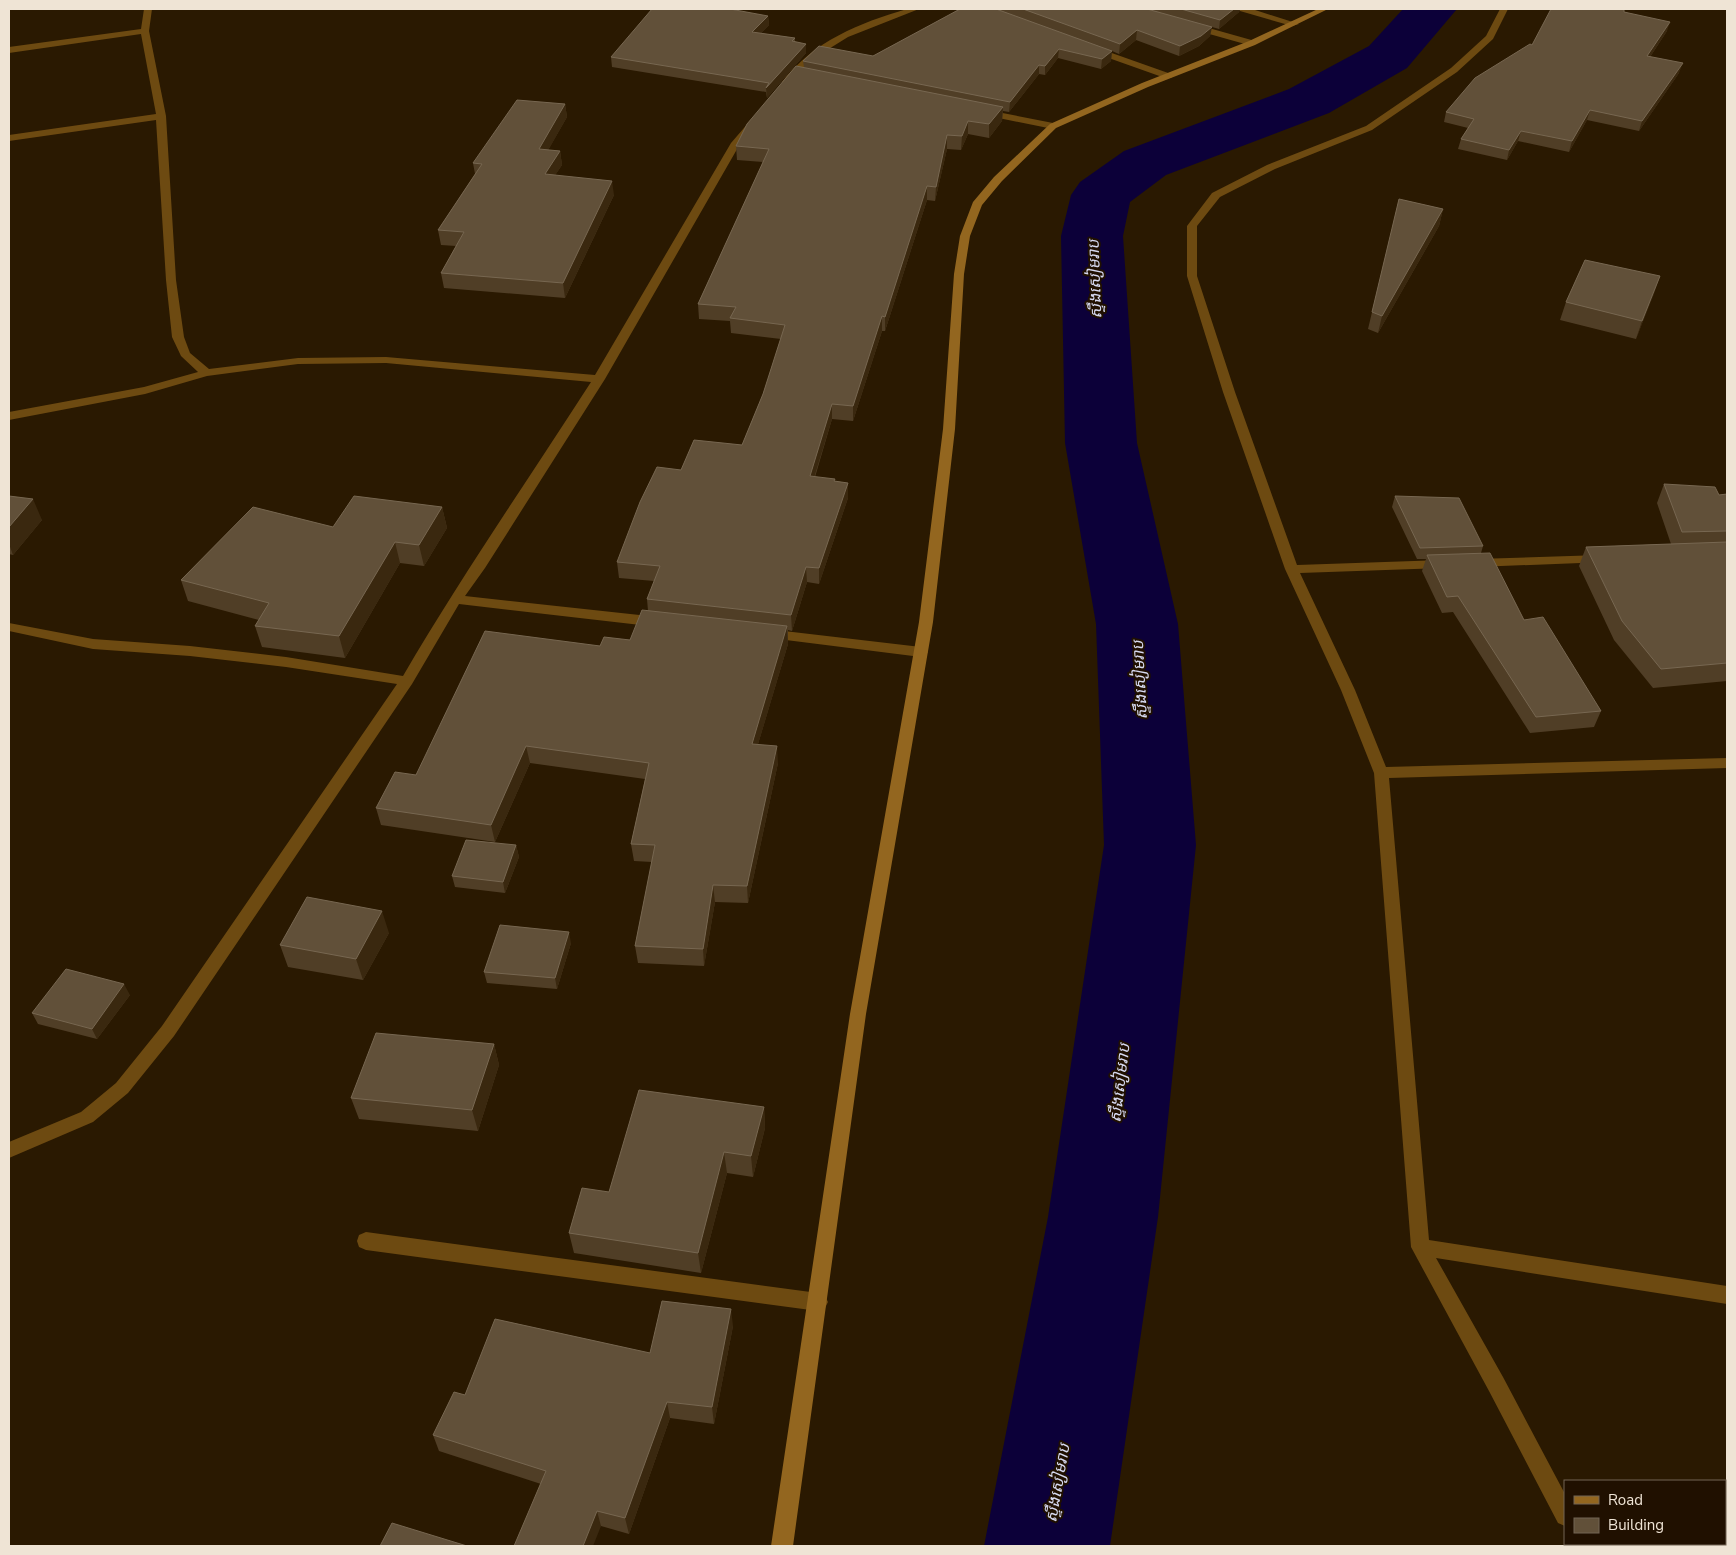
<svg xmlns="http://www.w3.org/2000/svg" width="1736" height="1555" font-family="'Nunito Sans','Noto Sans Khmer',sans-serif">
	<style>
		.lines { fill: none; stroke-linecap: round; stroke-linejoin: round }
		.river { fill: #0c0039; fill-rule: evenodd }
		.lane { fill: #6d4a11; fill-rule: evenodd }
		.street { fill: #6d4a11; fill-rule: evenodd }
		.secondary { fill: #93661f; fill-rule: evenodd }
		.wall { fill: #503e26 }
		.shaded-wall { fill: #3a280f }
		.building { fill: #615039; stroke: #776751 }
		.labels { text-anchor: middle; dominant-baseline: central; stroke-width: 4; stroke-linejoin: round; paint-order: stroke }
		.water-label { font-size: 16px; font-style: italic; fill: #d6d9f0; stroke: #201000 }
	</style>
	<rect width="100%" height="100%" fill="#2a1901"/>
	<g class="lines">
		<path class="river" d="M1403,9h54l-50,59 -78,45 -163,62 -36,27 -7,34 14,207 41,181 18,221 -38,372 -48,329h-126l64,-329 56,-372 -8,-221 -31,-181 -4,-207 10,-41 9,-13 44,-31 165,-62 80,-43z"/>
		<path class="lane" d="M366,1232l452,61 7,3 3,6 -3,6 -7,3 -452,-61 -7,-3 -2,-6 2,-6z"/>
		<path class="street" d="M144,9h8l-3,22 17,85 10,164 8,57 6,16 19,16 89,-11 88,-1 209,18 136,-232 19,-22h6l2,2 -18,21 -135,235 -120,189 -20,28 193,21 5,2 2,3 -2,3 -5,2 -199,-23 -47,80 -238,352 -46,57 -35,29 -84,36v-16l72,-30 35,-29 46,-57 235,-342 -111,-17 -96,-11 -97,-7 -84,-18v-8l84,16 97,7 96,11 117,19c59,-101 125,-196 188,-294l-205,-19 -88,1 -91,12 -62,18 -136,26v-8l135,-25 54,-15 -17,-16 -9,-19 -6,-57 -10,-160 -147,21v-6l147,-21 -15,-80 -132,19v-6l132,-18z
			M907,9h12l-71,28 -29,18 -29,29h-6l-2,-2c32,-41 77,-59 125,-73z
			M1239,9h13l47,15 -7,2 -52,-15z
			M1500,9h8l-15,30 -36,33 -85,58 -97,39 -55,28 -23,29v50l38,116 62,173 146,-5 7,4 -7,4 -143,5 55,117 31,77 341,-9v10l-338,10 40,462 298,46v18l-291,-46 67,119 62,117v32l-7,-3 -69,-132 -78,-144 -37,-474 -33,-83 -56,-121 -62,-177 -36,-116v-50l25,-33 55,-28 99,-39 85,-58 35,-32z
			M1191,23l64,18 1,2 -4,3 -64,-18v-4z
			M1092,46l79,28 2,2 -2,2h-6l-76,-27 -1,-2z
			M982,109l71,14 5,3 -5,3 -74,-15v-4z
			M1601,555l5,1 2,3 -2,3 -130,5 -7,-4 7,-4z
			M767,629l154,18 5,2 2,3 -2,3 -5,2 -159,-20 -2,-3 2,-3z
			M1568,1544h22l1,2h-22z"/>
		<path class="secondary" d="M1318,9h10l-73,36 -107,42 -92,41 -54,53 -20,24 -12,31 -6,38 -9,155 -22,193 -67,392 -73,532h-22l79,-532 69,-392 24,-193 11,-155 6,-38 13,-34 21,-25 56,-53 92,-41 107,-42z"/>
	</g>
	<path class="wall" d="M997,9h243l-1,3 -20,17 -7,-2 -2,9 -11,10 -20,10 -43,-16 -17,14 -7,-3 -1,10 -10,8 -43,-11 -13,17 -6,-1 -30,38 -6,-1 -1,10 -13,17 -21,-4 -7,16 -14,-1 -12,52 -8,-1 -42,131h-3l-29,90 -21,-2 -17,58 20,4 13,2v15l-29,86 -12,-2 -15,49 -4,-1v14l-30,100 20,19 -30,140 -33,-1 -11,64 -66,-3 -3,-17 17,-84 -18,-1 -3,-17 14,-65 -115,-16 -35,79 -114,-17 -5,-17 40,-33 184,-129 30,-6 18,-29 -1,-12 7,-18 -35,-3 -2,-16 64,-92 61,-25 21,-51 18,-55 -50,-6 -1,-12 -31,-2 -1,-15 65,-142 -26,-2 -1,-14 68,-79 -1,-6 70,-5z
		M1624,12l43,19 -17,26 29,16 -40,58 -52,-11 -18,32 -51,-11 -11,19 -49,-11 3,-10 7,-11 -24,-6 2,-10 86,-67z
		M768,16l1,9 -8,8 34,5v4l11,11 -39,45 -1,-6 -154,-25 -1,-10z
		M565,104l2,13 -19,33 12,1 2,14 -7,10 59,20 -49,103 -121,-10 -3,-15 15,-27 -15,-1 -3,-15 37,-56 -2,-11z
		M1399,199l44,10 -4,17 -61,107 -10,-4z
		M1660,276l-24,63 -76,-19 6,-18z
		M1664,484l55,11 8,-1v187l-74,7 -39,-48 -35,-74 7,-19 85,-3 -14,-41z
		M9,496l33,24 -29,35 -4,-1z
		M1395,496l88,50 -2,7 43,67 77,91 -7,16 -64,6 -77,-121 -11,1 -20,-42 4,-12h-9l-25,-52z
		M442,507l5,21 -23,38 -24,-3 -55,95 -83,-11 -7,-21 4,-6 -71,-19 -7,-21 152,-53z
		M516,845l3,12 -14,36 -50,-6 -3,-11z
		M389,933l-26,47 -75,-13 -8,-22z
		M571,943l-14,46 -70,-6 -3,-11z
		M130,995l-33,44 -59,-15 -6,-11z
		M494,1044l5,21 -21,66 -119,-12 -8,-21z
		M764,1107l1,21 -12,49 -26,-4 -26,100 -127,-20 -5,-20 40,-41z
		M733,1326l-19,98 -44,-6 -41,116 -28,-8 -60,-42 -102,-33 -6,-16 32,-40 185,-42z"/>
	<path class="shaded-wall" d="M1234,9h6l-1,3 -20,17 1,-9z
		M768,16l1,9 -16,16 -1,-9z
		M1670,22l-3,9 -23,35 3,-10z
		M1212,27l-2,9 -11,10 -20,10 1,-10z
		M1137,30l-1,10 -17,14 1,-10z
		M806,44v9l-39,45 -1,-10z
		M1059,49l-1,9 -13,17v-9z
		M1112,51l-1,10 -10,8 1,-10z
		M1683,63l-4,10 -40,58 3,-10z
		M1039,65v9l-30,38 1,-10z
		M565,104l2,13 -26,46 -2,-14z
		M1003,107l-1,14 -13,17v-14z
		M1590,110l-3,10 -18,32 3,-11z
		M968,121v13l-7,16 1,-14z
		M1521,131l-3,10 -11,19 2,-10z
		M947,135v14l-12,52 1,-14z
		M560,151l2,14 -15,23 -2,-14z
		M612,181l2,14 -49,103 -2,-15z
		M927,186v14l-42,131v-14z
		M1443,209l-4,17 -61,107 4,-17z
		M1660,276l-6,18 -18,45 6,-18z
		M882,316v15l-29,90v-15z
		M832,404v15l-22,72v-15z
		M848,483v15l-29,86v-16z
		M33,499l9,21 -29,35 -4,-11v-17z
		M442,507l5,21 -23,38 -5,-21z
		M395,542l5,21 -55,95 -6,-22z
		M806,567l1,15 -15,49 -1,-16z
		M787,626l1,18 -35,117 -1,-17z
		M526,746l4,17 -35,79 -4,-17z
		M777,746l1,17 -30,140 -1,-17z
		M516,845l3,12 -14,36 -2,-11z
		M713,885l2,17 -11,64 -1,-17z
		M382,911l7,22 -26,47 -7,-21z
		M569,932l2,11 -14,46 -2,-11z
		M124,984l6,11 -33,44 -5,-10z
		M494,1044l5,21 -21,66 -6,-21z
		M764,1107l1,21 -12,49 -2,-21z
		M724,1152l3,21 -26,100 -3,-20z
		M731,1309l2,17 -19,98 -2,-17z
		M667,1402l3,16 -41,116 -4,-16z
		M597,1511l4,15 -8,20h-10z"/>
	<path class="building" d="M652,9h78l38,7 -16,16 43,6 -3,3 14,3 -40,44 3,-5 -158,-26z
		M960,9h36l116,42 -10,8 -43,-10 -14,17 -6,-1 -29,37 -207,-41 16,-15 54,10z
		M1023,9h124l65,18 -11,9 -21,10 -43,-16 -17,14z
		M1181,9h53l-14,11z
		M1551,9h73v3l46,10 -23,34 36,7 -41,58 -52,-11 -18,31 -51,-10 -12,19 -48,-11 13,-20 -28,-7 29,-34 55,-34 2,1z
		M796,66l207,41 -14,17 -21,-3 -6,15 -15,-1 -11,52 -9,-1 -42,131 -3,-1 -29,90 -21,-2 -22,72 25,3 -1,2 14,2 -29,85 -13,-1 -15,48 -144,-16 13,-33 -43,-4 23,-60 17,-35 24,3 13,-30 48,5 21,-51 22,-69 -55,-7 6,-11 -38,-3 71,-155 -33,-3 11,-22z
		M517,100l48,4 -26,45 21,2 -15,23 67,7 -49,102 -122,-10 23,-41 -26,-2 44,-66 -9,-1z
		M1399,199l44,10 -61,107 -10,-4z
		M1585,260l75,16 -18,45 -76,-19z
		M1664,484l51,3 4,8 8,-1v37l-45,1z
		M9,496l24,3 -24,28z
		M354,496l88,11 -23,38 -24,-3 -56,94 -84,-10 14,-23 -88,-23 72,-73 80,20z
		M1395,496l64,2 24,48 -63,2z
		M1727,542v121l-66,6 -39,-48 -36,-74z
		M1490,553l34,67 19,-3 58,94 -65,6 -78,-121 -11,1 -20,-42z
		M642,610l145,16 -35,118 25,2 -30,140 -34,-1 -10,64 -68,-3 20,-101 -24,-1 18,-81 -123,-17 -35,79 -115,-17 19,-36 21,3 69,-144 115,15 4,-9 26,3z
		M466,840l50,5 -13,37 -51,-6z
		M307,897l75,14 -26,48 -76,-14z
		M500,925l69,7 -14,46 -71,-6z
		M66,969l58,15 -32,45 -60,-16z
		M376,1033l118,11 -22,66 -121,-12z
		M639,1090l125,17 -13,49 -27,-4 -26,101 -129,-20 13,-45 27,4z
		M662,1301l69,8 -19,98 -45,-5 -42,116 -28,-7 -14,35h-69l32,-75 -113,-36 21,-43 11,3 30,-76 155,34z
		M392,1523l75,23h-87z"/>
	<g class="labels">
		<g class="water-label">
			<text transform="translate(1095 279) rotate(-92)">ស្ទឹងសៀមរាប</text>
			<text transform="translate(1140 680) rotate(-93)">ស្ទឹងសៀមរាប</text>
			<text transform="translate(1120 1083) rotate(-83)">ស្ទឹងសៀមរាប</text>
			<text transform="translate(1058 1483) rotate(-80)">ស្ទឹងសៀមរាប</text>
		</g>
	</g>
	<rect width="1736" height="1555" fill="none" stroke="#efe4d5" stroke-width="20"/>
	<rect x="1564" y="1480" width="162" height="65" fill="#201000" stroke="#736555"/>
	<rect x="1574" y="1496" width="25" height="8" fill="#93661f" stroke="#736555"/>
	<text x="1608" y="1505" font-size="15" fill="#efe4d5">Road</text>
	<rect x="1574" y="1518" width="25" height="15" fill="#615039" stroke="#736555"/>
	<text x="1608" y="1530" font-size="15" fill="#efe4d5">Building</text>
</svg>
